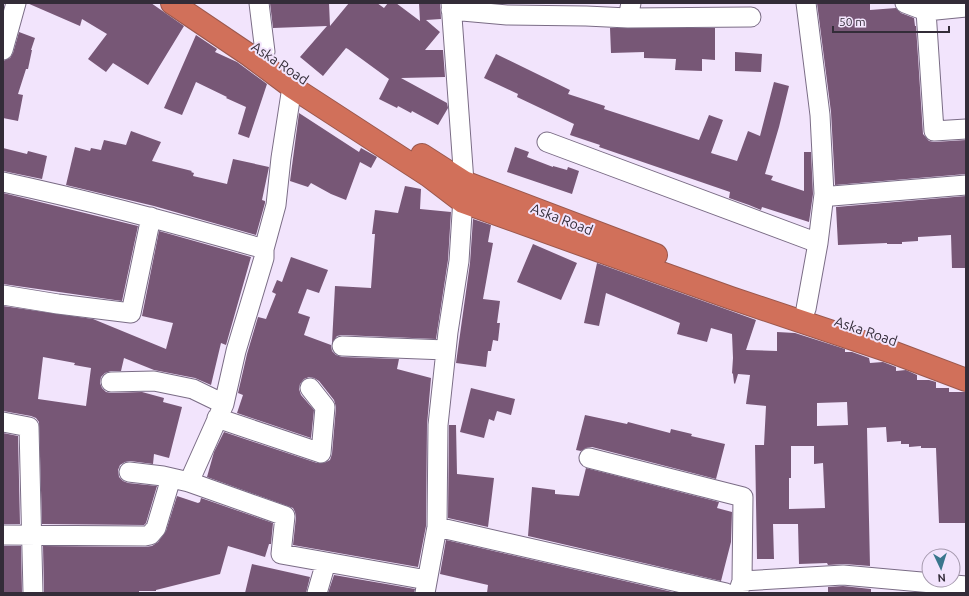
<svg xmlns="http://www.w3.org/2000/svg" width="969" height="596" font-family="Ubuntu,sans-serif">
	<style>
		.building { fill: #775776; fill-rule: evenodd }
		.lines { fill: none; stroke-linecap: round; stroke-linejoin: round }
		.street-casing { stroke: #7a6c85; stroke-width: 21 }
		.highway-casing { stroke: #9a584e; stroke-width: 24 }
		.street { stroke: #fff; stroke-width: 19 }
		.highway { stroke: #d1705a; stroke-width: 22 }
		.labels { text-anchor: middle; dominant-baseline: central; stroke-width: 4; stroke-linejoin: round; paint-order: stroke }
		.street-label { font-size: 14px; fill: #332c38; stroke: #f2e4fc }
	</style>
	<rect width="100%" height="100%" fill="#f2e4fc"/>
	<path class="building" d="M27,3h124l33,23 -36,59 -35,-22 -7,9 -18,-13 19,-25 -25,-15 -2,7z
		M270,3h59l1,23 19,-23h28l7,5 4,-5h8l24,18 -1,-18h21l1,16 -15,1 14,12 -15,18h18l2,27 -44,1 46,25 1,5 -10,17 -26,-14 -1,2 -13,-7 -1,2 -18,-9 10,-20 -41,-30 -2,-1 -23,28 -23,-19 27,-31 -54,2z
		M817,3h53v7l26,-2 5,5 13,5 1,8h1l7,108 6,7 5,1 32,-2v34l-131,11 -4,-73z
		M610,28h105v32l-13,-1v12l-27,-1 1,-11 -32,-1v-6l-33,1z
		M19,32l16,6 -4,12h1l-4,19h-2l-8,25 5,1 -5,26 -15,-3v-57l7,-3 3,-5z
		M196,35l21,14 -2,3 22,10 30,22 -18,54 -11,-4 8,-27 -20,-9 1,-1 -31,-15 -14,33 -18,-7z
		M735,52l27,2 -1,18 -26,-1z
		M496,54l74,36 -2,4 37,12 -1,3 95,31 10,-25 14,5 -12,33 26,8 11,-30 12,5 14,-54 15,4 -10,41 -14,47 8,2 -2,4 33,11v-39h7l2,42 -4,28 -47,-15 -1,3 -12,-5 -20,-7 1,-6 -131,-45 1,-2 -30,-10 4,-11 -57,-27 1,-3 -34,-16z
		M299,113l60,39 2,-4 16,9 -6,11 -11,-6 -14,38 -15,-6 -20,-11 -3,4 -18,-6z
		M131,131l30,11 -9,19 40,10 -1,1 3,1 -1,3 34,8 6,-25 36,8 -7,33 3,1v2l-9,32 -102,-29 -88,-21 9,-38 15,4 1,-3 10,2 3,-10 22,5z
		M515,147l14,5 -2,5 26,10v-1l14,4 1,-3 11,4 -7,23 -65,-22z
		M3,148l24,6 1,-3 19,5 -5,23 -39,-8z
		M405,186l16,3 -1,20 31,3 -3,48 -12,79 -94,-4 -5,1 -5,7 3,-57 36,2 4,-54h-3l3,-24 23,3z
		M3,193l135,33 -16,75 -119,-17z
		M966,196v72h-14l-1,-33 -33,2v4l-16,1v2h-15v-1l-49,2 -2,-38z
		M473,219l18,6 -3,17 5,1 -10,56 17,2 -3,22h3l-2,18 -5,-1 -2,11h-3l-2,16 -30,-4 14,-100z
		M159,231l92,26 -25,88 -5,-2 -10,42 -16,-7 -41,-8 -30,-12 -3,13h-10l-6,2 -4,4 -1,6 2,5 4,4 5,1 31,-1 22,6 -1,4 19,5 -13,51 -15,-4 -1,10 -23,-3 -5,1 -5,3 -2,5 1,7 4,4 5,2 29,3 -11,37 -2,2 -102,-1 -3,-102 -3,-4 -5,-2 -28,-5v-105l90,13 73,30 7,-26 -31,-7zM43,357l32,6 -1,2 17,3 -5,38 -48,-7z
		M533,244l44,19 -16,37 -44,-18z
		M291,257l37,13 -9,23 -12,-4 -9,24 12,4 -6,18 27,10 1,6 4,4 6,2 57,2 -2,10 34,9 -4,47 -1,101 -8,41 -125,-22 3,-28 -1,-5 -2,-4 -86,-31 7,-25 10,-20 93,31h7l6,-3 2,-6 4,-47 -2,-7 -15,-19 -5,-3 -5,-1 -5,2 -4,5 -1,5 2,6 13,15 -3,28 -74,-25 6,-18 -5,-2 9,-39 11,-37 8,2 10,-25 -4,-2 5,-12 5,2z
		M597,263l159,57 -10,30 31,1v-19l18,1 50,16v3h7l17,6 1,5 13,-1 13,5v4l10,-1 11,5v5h12l7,2v6h13v4h17v131h-27l-3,-75h-15v-2l-12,1v-3h-8v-3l-14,1 -1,-15 -19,1 3,138 -26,-2 -16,1 -1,-2 -28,1 -1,-40h-25l1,35h-17l-2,-114h9l2,-39 -20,-2 4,-29 -12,-1 -3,10 -1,-1 -1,-9 -1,-1 1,-15 -1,-24 -21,-6 -4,14 -30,-8 3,-11 -74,-30 -7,33 -15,-3zM847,402l1,23 -31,1v-23zM791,446h23v18l9,-1 2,45 -36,1v-31h2z
		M471,388l44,11 -4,16 -14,-4 -3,10 -5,-2 -5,19 -24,-6z
		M585,415l42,9 1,-2 42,11 1,-4 21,5 -1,2 34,8 -9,35 -124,-32 -6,1 -5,3 -5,-1z
		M449,425h7l1,49 37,4 -6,49 -40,-9z
		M3,433l15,3 2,88h-16z
		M586,468l133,34 -2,6 15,4 -1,30 -10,39 -193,-45 4,-49 23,3v4l24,2z
		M177,496l21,7 2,-1 1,-4 72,25 -2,21h-2l-4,13 -37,-11 -8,28 -64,16v1h-17v2h-95l-1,-47 102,1 7,-1 6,-4 8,-11z
		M446,540l231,53h-190l1,-8 -48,-11z
		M3,546h18l1,47h-19z
		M252,564l58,13 -4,16h-61z
		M334,575l81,14 -1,4h-86z
		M843,586l28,3v4h-43v-6z"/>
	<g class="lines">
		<g class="street-casing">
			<path id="street" d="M259,3l6,49
				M905,3l21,8 40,-4
				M451,10l56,5 79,1 42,2 3,-15
				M926,11l8,120 32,-2
				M628,18l123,-1
				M3,50l13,-47
				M547,142l271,101
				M3,182c88,19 175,42 261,67
				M824,194l8,2 134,-11
				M3,295l55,9 73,9 20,-96
				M806,309l12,-66 6,-49 -4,-79 -14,-112
				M342,346l104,4
				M111,382l43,-1 39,8 31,15
				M217,418l104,35 4,-46 -15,-19
				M3,422l26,5 4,166
				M589,458l154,39 -1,84 -4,12
				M129,472l34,4 26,6 96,34 -4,38 146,26
				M189,482l35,-78 12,-53 28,-93v-9l12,-44 5,-47 11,-71
				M437,527l289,66
				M3,535l142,1 5,-1 6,-7 15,-50
				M742,581l101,-6 123,11
				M317,593l9,-31
				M425,593l12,-66 1,-102 10,-93 11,-71 5,-79 -13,-179"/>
		</g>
		<g class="highway-casing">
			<path id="highway" d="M172,3l77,52 43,32 137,89 34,26 268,96 161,54 74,28
				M422,155l42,27 192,73"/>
		</g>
		<use href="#street" class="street"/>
		<use href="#highway" class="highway"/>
	</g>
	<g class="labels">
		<g class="street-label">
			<text transform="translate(280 63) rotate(34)">Aska Road</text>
			<text transform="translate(562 219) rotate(21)">Aska Road</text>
			<text transform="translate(866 331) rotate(19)">Aska Road</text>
		</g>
	</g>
	<rect width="969" height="596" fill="none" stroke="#332c38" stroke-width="8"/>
	<g transform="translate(941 568) rotate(176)"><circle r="19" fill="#f2e4fc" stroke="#a69aae"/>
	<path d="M0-3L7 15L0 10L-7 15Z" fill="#3a768d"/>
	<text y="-6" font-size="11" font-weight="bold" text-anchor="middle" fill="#332c38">N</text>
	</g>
	<path d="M833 26v6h116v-6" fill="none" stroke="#332c38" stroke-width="2"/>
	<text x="839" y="26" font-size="12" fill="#332c38" stroke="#f2e4fc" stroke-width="3" paint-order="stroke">50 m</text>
</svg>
